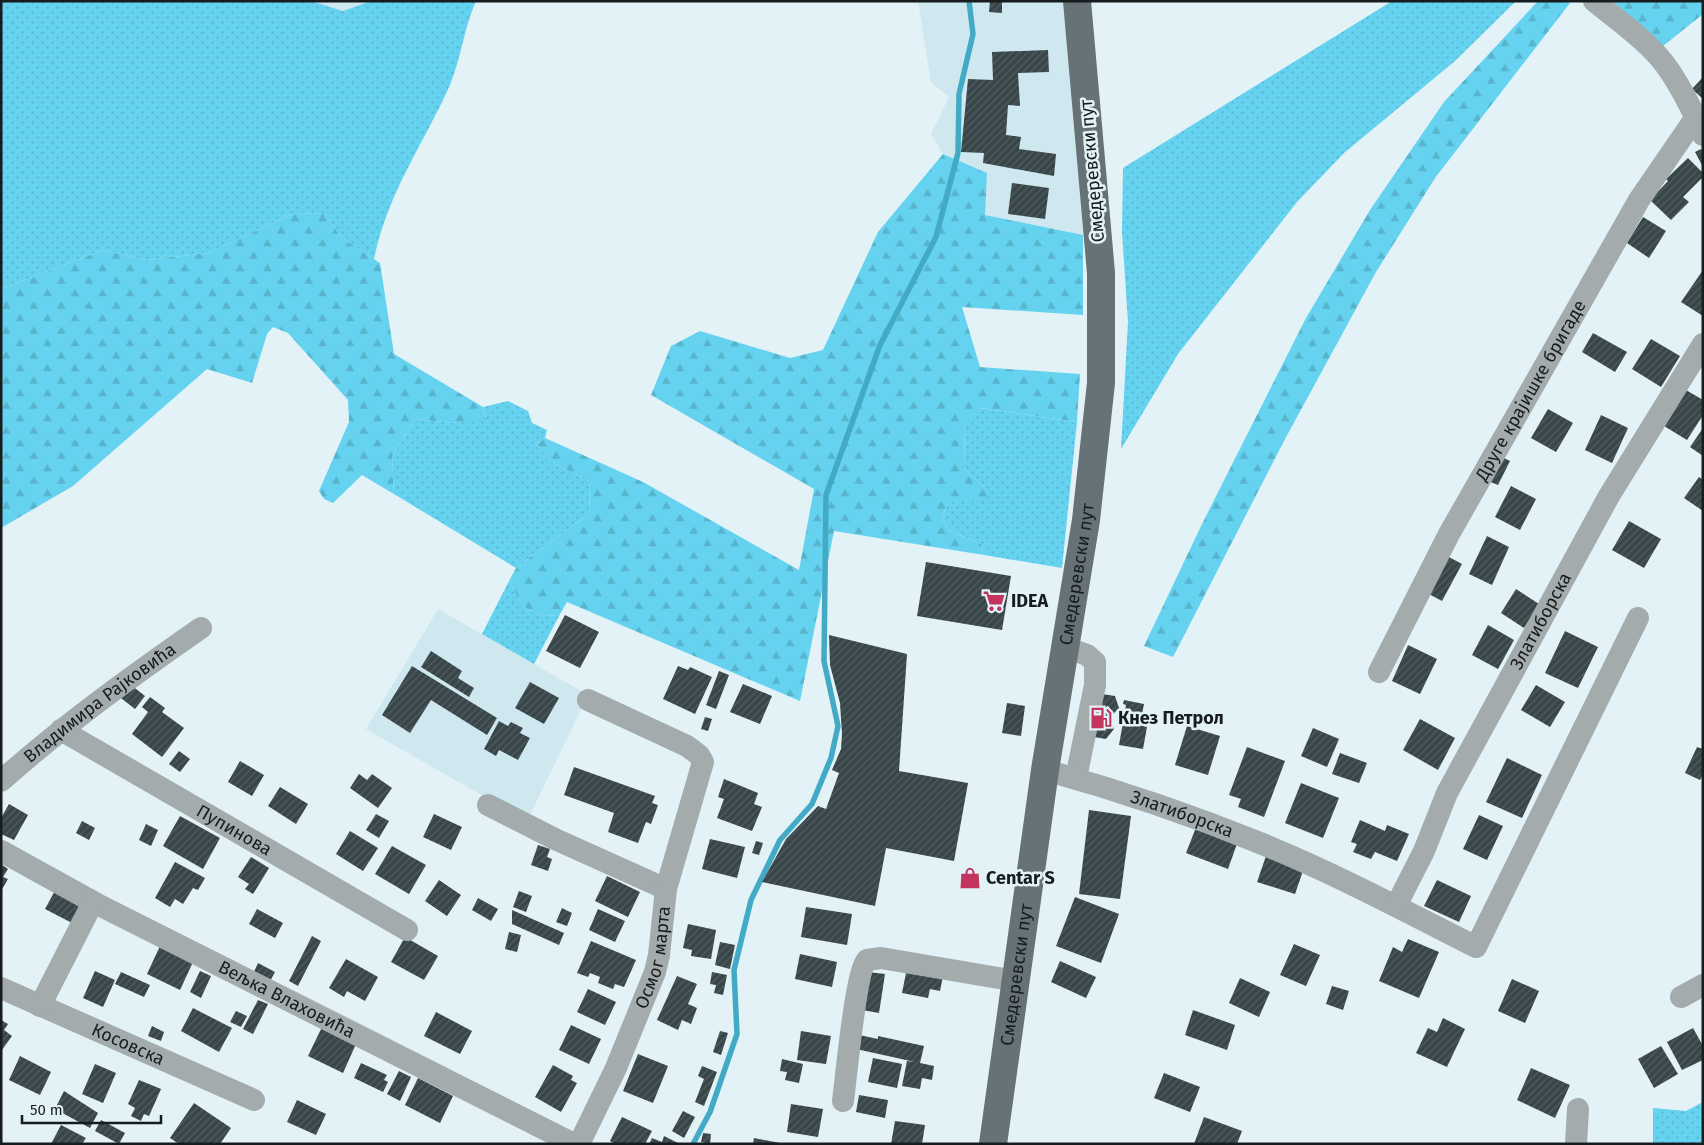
<svg xmlns="http://www.w3.org/2000/svg" width="1704" height="1145" font-family="'Fira Sans',sans-serif">
	<style>
		.built { fill: #cfe8f0 }
		.grass { fill: url(#grass-dots) }
		.forest { fill: url(#forest-firs) }
		.lines { fill: none; stroke-linecap: round; stroke-linejoin: round }
		.stream { stroke: #42aac5; stroke-width: 5.5 }
		.building { fill: url(#building-hatch) }
		.minor { stroke: #a4abad; stroke-width: 22 }
		.major { stroke: #667275; stroke-width: 28 }
		.labels { text-anchor: middle; dominant-baseline: central; stroke-width: 5; stroke-linejoin: round; paint-order: stroke }
		.street-label { font-size: 18px; fill: #171d1e; stroke: #e2f2f7 }
		.poi-label { font-size: 18px; font-weight: bold; fill: #171d1e; stroke: #e2f2f7; text-anchor: start }
	</style>
	<defs>
		<pattern id="grass-dots" width="8" height="8" patternUnits="userSpaceOnUse" patternTransform="scale(1.25)"><rect width="8" height="8" fill="#65d2ef"/><path d="M2 2h.1M6 6h.1" fill="none" stroke="#57b4cc" stroke-width="1.8" stroke-linecap="round"/></pattern>
		<pattern id="forest-firs" width="22" height="20" patternUnits="userSpaceOnUse" patternTransform="scale(1.25)"><rect width="22" height="20" fill="#65d2ef"/><path d="M5 1l3.5 6h-7zM16 11l3.5 6h-7z" fill="#57b4cc"/></pattern>
		<pattern id="building-hatch" width="6" height="6" patternUnits="userSpaceOnUse" patternTransform="scale(1.25)"><rect width="6" height="6" fill="#384549"/><path d="M-1 1l2-2M0 6l6-6M5 7l2-2" fill="none" stroke="#525d60"/></pattern>
	</defs>
	<rect width="100%" height="100%" fill="#e2f2f7"/>
	<path class="built" d="M311,1h60l-28,10z
		M918,1h152l13,234 -99,-20 2,-42 -43,-19 -12,-20 18,-37 -18,-15z
		M438,609l150,86 -61,126 -161,-92z"/>
	<path class="grass" d="M1,1h310l32,10 28,-10h105c-12,27 -15,57 -26,84 -27,60 -62,107 -76,174l-33,-22 -16,-23 -30,-1 -87,40 -62,7 -43,-10 -102,39z
		M1392,1h124l-61,60 -111,92 -47,49 -119,152 -57,95 7,-127 -6,-90 1,-64z
		M508,401l20,10 4,12 15,7 -2,8 -10,6 18,19 36,18 1,32 -74,55 -122,-74 -2,-38 23,-37 38,4 33,-5 -3,-11z
		M979,408l98,14 -15,146 -78,-13 -3,-11 -31,-13 -8,-14 6,-14 40,-12 -24,-23 1,-47z
		M509,581c15,28 17,34 50,35l-25,48 -52,-30z
		M1703,1102v42h-50v-36l33,3z"/>
	<path class="forest" d="M1538,1h28l4,2 -135,175 -59,94 -91,167 -112,218 -29,-11 58,-122 104,-206 64,-108 74,-108z
		M1612,1h91v13l-40,32z
		M943,154l44,19 -2,42 98,20v80l-121,-8 18,60 100,7 -3,48 -97,-14 -15,13 -1,47 24,23 -2,8 -38,4 -6,14 8,14 31,13 3,11 -150,-24 -34,170 -233,-99 -8,14c-33,-1 -35,-7 -50,-35l7,-13 74,-55 -1,-32 -36,-18 -18,-19 10,-6 98,44 156,88 15,-81 -163,-94 20,-49 29,-15 90,27 33,-8 55,-118z
		M295,213l30,1 16,23 39,26 14,91 89,53 3,12 -33,4 -38,-4 -23,37 2,38 -32,-19 -29,28 -9,-4 -5,-8 30,-69 -1,-22 -60,-67 -15,-6 -6,7 -15,49 -45,-14 -134,117 -72,42v-239l102,-39 43,10 62,-7z"/>
	<g class="lines">
		<path class="stream" d="M693,1144l17,-32 27,-78 -3,-64 17,-70 29,-60 32,-36 19,-46 7,-32 -14,-65 2,-166 54,-150 56,-108 22,-84 1,-59 14,-60 -4,-33"/>
	</g>
	<path class="building" d="M990,1h12v12l-13,-1z
		M1048,50l1,22 -31,1 2,33 -12,-1 -2,30 15,2 -2,12 37,5 -2,22 -71,-13 1,-10 -23,-1 7,-73 25,1 -1,-28z
		M1703,77v22l-11,-10z
		M1701,149l2,3v15l-8,-15z
		M1688,158l15,15v4l-20,20 6,5 -18,18 -21,-20 18,-19 -2,-2z
		M1012,183l37,5 -4,31 -37,-5z
		M1643,217l23,14 -17,27 -22,-15z
		M1703,270v46l-22,-14z
		M1593,333l34,19 -12,20 -33,-20z
		M1651,339l29,17 -19,31 -29,-18z
		M1686,390l17,10v15l-16,25 -23,-14z
		M1548,409l25,14 -17,29 -25,-14z
		M1601,415l27,13 -16,35 -27,-13z
		M1703,428v28l-13,-9z
		M1500,456l10,5 -12,24 -10,-4z
		M1699,477l4,3v31l-19,-13z
		M1511,486l25,13 -16,31 -25,-13z
		M1629,521l32,18 -17,29 -32,-18z
		M1487,536l22,11 -17,38 -23,-11z
		M1447,556l15,8 -20,37 -15,-8z
		M926,562l85,14 -9,54 -85,-14z
		M1516,589l23,15 -15,24 -23,-15z
		M565,615l34,17 -19,36 -34,-17z
		M1488,625l26,15 -16,29 -26,-14z
		M1565,631l33,16 -20,41 -33,-15z
		M829,635l78,19 -8,117 69,12 -14,78 -68,-13 -11,58 -113,-24 24,-43 32,-33 8,3 13,-36 -7,-3 9,-21 1,-15 -2,-31 -10,-38z
		M1408,645l29,14 -17,35 -28,-13z
		M431,651l31,20 -4,7 16,10 -5,9 -48,-30z
		M412,666l85,52 -10,17 -56,-35 -21,33 -28,-18z
		M678,666l10,4 2,-3 22,10 -17,37 -32,-15z
		M719,671l10,4 -13,34 -10,-4z
		M530,682l29,16 -15,26 -29,-16z
		M743,684l29,12 -12,28 -30,-12z
		M131,685l14,11 -10,13 -18,-14z
		M1536,685l29,17 -15,25 -29,-17z
		M1102,694l13,2 4,12 -9,9 4,12 -8,10 -12,-2z
		M150,697l15,11 -3,4 22,16 -22,29 -30,-23 16,-22 -6,-5z
		M1124,700l20,4 -4,21 7,2 -4,22 -24,-4 7,-40 -3,-1z
		M1007,703l18,3 -4,30 -19,-3z
		M705,717l7,2 -4,12 -7,-2z
		M1420,719l35,19 -17,32 -35,-20z
		M499,721l9,5 3,-4 12,6 -3,5 10,5 -12,22 -19,-10 -3,6 -12,-7z
		M1187,726l33,10 -12,39 -33,-10z
		M1313,728l26,11 -12,28 -26,-11z
		M1247,747l38,14 -21,56 -26,-10 3,-8 -12,-4z
		M1697,747l6,2v25l-3,6 -15,-7z
		M179,751l11,8 -10,13 -11,-8z
		M1340,753l27,10 -8,20 -27,-9z
		M1507,758l35,17 -20,43 -36,-16z
		M240,761l24,14 -12,21 -24,-14z
		M574,767l81,29 -3,7 6,2 -7,19 -5,-2 -8,21 -30,-11 6,-19 -50,-18z
		M359,774l8,6 5,-6 20,14 -14,20 -28,-20z
		M724,779l34,14 -4,11 8,3 -10,24 -35,-13 7,-19 -6,-2z
		M1301,783l38,15 -16,40 -38,-15z
		M280,787l28,17 -12,20 -28,-18z
		M9,804l19,11 -14,25 -13,-6v-16z
		M1089,810l42,6 -11,83 -41,-5z
		M376,814l13,7 -10,17 -13,-8z
		M434,814l28,13 -11,23 -28,-13z
		M1479,815l24,11 -16,34 -24,-11z
		M180,816l40,22 -17,31 -40,-23z
		M1360,820l25,11 2,-6 22,9 -12,27 -22,-9 -4,7 -18,-7 4,-8 -6,-2z
		M82,821l13,7 -6,12 -13,-7z
		M146,824l12,6 -7,16 -12,-6z
		M1197,825l41,16 -10,28 -42,-16z
		M350,831l28,17 -15,23 -27,-17z
		M710,839l35,8 -8,31 -35,-9z
		M756,841l7,2 -4,12 -7,-2z
		M538,845l12,4 -3,8 5,2 -4,12 -17,-6z
		M392,846l34,19 -17,29 -34,-20z
		M1266,856l38,12 -9,26 -38,-12z
		M251,857l18,11 -16,26 -8,-5 4,-5 -11,-7z
		M175,862l30,16 -7,12 -5,-2 -10,16 -8,-5 -5,8 -15,-9z
		M1,864l7,5 -5,8 5,2 -7,12z
		M607,876l33,16 -12,25 -33,-16z
		M439,880l22,15 -14,21 -22,-15z
		M1437,880l34,16 -12,26 -35,-16z
		M57,887l26,13 -11,23 -27,-14z
		M519,891l13,5 -6,16 -13,-5z
		M1075,897l44,17 -18,49 -45,-17z
		M478,898l20,11 -7,12 -19,-11z
		M806,907l46,7 -5,31 -46,-8z
		M562,908l10,5 -5,13 -11,-4z
		M257,909l26,14 -8,15 -26,-14z
		M598,909l27,12 -10,21 -26,-12z
		M512,910l52,23 -5,12 -47,-21z
		M688,924l28,6 -5,29 -20,-3 1,-6 -9,-2z
		M509,932l12,3 -4,17 -12,-3z
		M312,936l9,5 -23,45 -9,-5z
		M405,937l33,19 -14,24 -33,-18z
		M1408,939l31,13 -20,46 -40,-17 14,-34 9,5z
		M591,941l45,19 -12,27 -9,-3 -2,5 -15,-6 2,-6 -10,-4 -2,4 -11,-4z
		M720,942l15,3 -5,24 -15,-4z
		M1294,944l26,11 -14,31 -26,-11z
		M160,946l33,16 -13,28 -33,-16z
		M800,954l37,8 -5,25 -37,-8z
		M346,959l32,18 -13,24 -18,-10 -3,6 -15,-9z
		M1060,961l36,16 -10,21 -35,-16z
		M258,963l17,9 -6,11 -16,-9z
		M907,968l36,8 -3,15 -10,-2 -2,9 -26,-5z
		M95,971l20,9 -12,27 -20,-9z
		M200,971l11,5 -10,22 -11,-6z
		M121,972l29,13 -6,12 -29,-13z
		M712,972l15,3 -4,20 -9,-2 2,-8 -6,-1z
		M868,972l17,2 -6,39 -17,-3z
		M677,976l20,8 -9,20 9,4 -6,16 -9,-4 -4,10 -21,-10z
		M1240,978l30,14 -11,25 -30,-14z
		M1512,979l27,12 -14,32 -27,-12z
		M1332,986l17,5 -6,19 -17,-6z
		M588,989l28,13 -11,23 -28,-13z
		M258,1000l10,4 -15,30 -10,-5z
		M193,1008l39,20 -13,24 -38,-21z
		M1193,1010l42,15 -8,25 -42,-15z
		M236,1011l11,5 -6,11 -11,-5z
		M436,1012l36,19 -12,23 -36,-18z
		M1443,1018l22,11 -18,38 -31,-14 12,-25 9,4z
		M1,1020l7,4 -4,6 8,6 -10,14z
		M571,1025l30,14 -12,25 -30,-14z
		M152,1026l12,6 -3,9 -13,-5z
		M322,1027l34,17 -13,29 -35,-17z
		M1693,1028l10,18v14l-21,10 -15,-28z
		M720,1031l8,2 -7,22 -8,-3z
		M801,1031l30,5 -5,28 -29,-4z
		M859,1035l19,4v-3l46,10 -4,17 14,3 -2,14 -10,-2 -2,11 -18,-3 5,-25 8,1 -59,-13z
		M1661,1046l17,28 -24,14 -16,-29z
		M638,1054l30,12 -15,37 -30,-12z
		M20,1056l31,16 -11,23 -31,-15z
		M873,1058l29,6 -5,24 -29,-6z
		M782,1059l21,5 -4,19 -14,-3 2,-8 -7,-1z
		M361,1063l26,12 -3,5 4,2 -5,10 -29,-14z
		M95,1064l21,9 -13,30 -21,-9z
		M553,1065l20,11 -2,4 6,3 -16,29 -26,-15z
		M702,1066l15,6 -13,34 -9,-4 9,-23 -6,-3z
		M1531,1068l39,17 -15,33 -38,-18z
		M399,1071l12,6 -11,24 -13,-7z
		M1164,1073l36,14 -10,25 -36,-14z
		M418,1078l35,18 -13,27 -35,-18z
		M139,1080l22,9 -12,27 -5,-2 -3,7 -10,-5 4,-8 -7,-4z
		M64,1091l34,22 -8,15 -35,-19z
		M859,1095l29,5 -3,18 -29,-6z
		M297,1100l29,14 -10,21 -29,-13z
		M194,1103l37,25 -11,16h-41l-9,-6z
		M791,1104l32,5 -5,28 -31,-5z
		M683,1111l12,6 -11,21 -12,-7z
		M622,1117l30,14 -7,13h-30l-5,-3z
		M1204,1117l38,14 -5,13h-43z
		M101,1120l24,13 -6,11 -24,-13z
		M895,1121l30,4 -3,19h-31z
		M61,1125l25,13 -4,6h-31z
		M703,1133l8,1 -1,10 -9,-2z
		M664,1136l16,8h-31l3,-6 10,4z
		M754,1138l26,5v1h-27z"/>
	<g class="lines">
		<g class="minor">
			<path d="M1594,1c22,18 46,34 65,56 16,18 35,55 44,78"/>
			<path d="M1065,647l22,8 8,7v23l-19,93"/>
			<path id="s1" d="M1379,672l70,-138 190,-334 57,-83"/>
			<path id="s2" d="M61,730l346,200"/>
			<path id="s3" d="M1045,770c72,20 146,45 215,73 74,30 145,68 216,104l162,-329"/>
			<path id="s4" d="M1,781c63,-56 131,-105 200,-153"/>
			<path d="M488,805l69,35 109,49"/>
			<path id="s5" d="M1,851l96,53 477,240"/>
			<path id="s6" d="M1396,906l28,-55 23,-58 162,-297 94,-152"/>
			<path id="s7" d="M1,988l253,112"/>
			<path d="M1681,997l22,-12"/>
			<path d="M40,1006l53,-104"/>
			<path d="M843,1101c3,-23 13,-131 24,-141l14,-2 135,23"/>
			<path id="s8" d="M579,1144l37,-76 39,-96 4,-17 7,-66 37,-127 -4,-7 -12,-9 -99,-46"/>
			<path d="M1576,1144l2,-35"/>
		</g>
		<path class="major" id="s9" d="M993,1144l52,-374 41,-250 15,-137v-110l-24,-272"/>
	</g>
	<defs>
		<g id="supermarket-bare" transform="scale(1.725)"><path d="M-6-5.5h2.5l.6 2H6L4.5 2H-2.5L-4.4-4H-6ZM-1.5 3.2a1.3 1.3 0 1 0 .1 0ZM3 3.2a1.3 1.3 0 1 0 .1 0Z" fill="#c3345e" stroke="#e2f2f7" stroke-width="2.5" paint-order="stroke"/></g>
		<g id="fuel-bare" transform="scale(1.725)"><path d="M-5.5-6h7V0h2V4h1.3V-2.5L3-4.5l.8-.8L6-3V5H2.5V1h-1V6h-7ZM-4.2-4.7v3.2H.2V-4.7Z" fill="#c3345e" stroke="#e2f2f7" stroke-width="2.5" paint-order="stroke"/></g>
		<g id="shop-bare" transform="scale(1.725)"><path d="M-5-2.5h2.3a2.7 3.5 0 0 1 5.4 0H5L5.5 6h-11ZM-1.5-2.5h3a1.5 2.3 0 0 0-3 0Z" fill="#c3345e" stroke="#e2f2f7" stroke-width="2.5" paint-order="stroke"/></g>
	</defs>
	<g fill-rule="evenodd">
		<use href="#supermarket-bare" x="994" y="601"/>
		<use href="#fuel-bare" x="1101" y="718"/>
		<use href="#shop-bare" x="970" y="878"/>
	</g>
	<g class="labels">
		<g class="street-label">
			<text transform="translate(1092 171) rotate(-95)">Смедеревски пут</text>
			<text stroke="none"><textPath href="#s1" startOffset="320">Друге крајишке бригаде</textPath></text>
			<text stroke="none"><textPath href="#s9" startOffset="576">Смедеревски пут</textPath></text>
			<text stroke="none"><textPath href="#s6" startOffset="320">Златиборска</textPath></text>
			<text stroke="none"><textPath href="#s4" startOffset="126">Владимира Рајковића</textPath></text>
			<text stroke="none"><textPath href="#s3" startOffset="144">Златиборска</textPath></text>
			<text stroke="none"><textPath href="#s2" startOffset="200">Пупинова</textPath></text>
			<text stroke="none"><textPath href="#s8" startOffset="202">Осмог марта</textPath></text>
			<text stroke="none"><textPath href="#s9" startOffset="171">Смедеревски пут</textPath></text>
			<text stroke="none"><textPath href="#s5" startOffset="322">Вељка Влаховића</textPath></text>
			<text stroke="none"><textPath href="#s7" startOffset="139">Косовска</textPath></text>
		</g>
		<g class="poi-label">
			<text x="1011" y="601">IDEA</text>
			<text x="1118" y="718">Кнез Петрол</text>
			<text x="986" y="878">Centar S</text>
		</g>
	</g>
	<rect width="1704" height="1145" fill="none" stroke="#171d1e" stroke-width="5"/>
	<path d="M22 1115v8h139v-8" fill="none" stroke="#171d1e" stroke-width="2.5"/>
	<text x="30" y="1115" font-size="15" fill="#171d1e" stroke="#e2f2f7" stroke-width="4" paint-order="stroke">50 m</text>
</svg>
